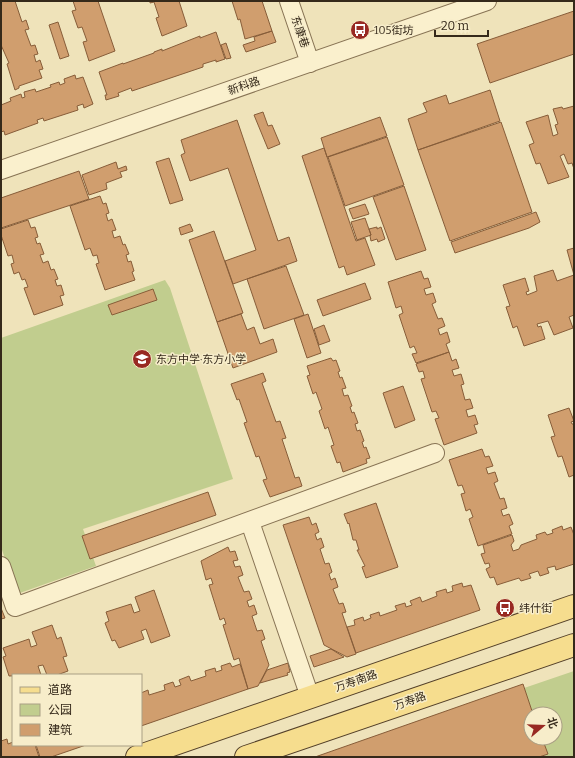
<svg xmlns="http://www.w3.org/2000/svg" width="575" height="758" font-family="Bitter,'Noto Sans SC',serif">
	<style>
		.green { fill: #c1cd8e; fill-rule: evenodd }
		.building { fill: #d09e6e; stroke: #875d39 }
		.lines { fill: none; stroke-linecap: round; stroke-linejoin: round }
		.minor-casing { stroke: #877354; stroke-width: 20 }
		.major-casing { stroke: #544029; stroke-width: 24 }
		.minor { stroke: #faf0cd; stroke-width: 18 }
		.major { stroke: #f6dd8e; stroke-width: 22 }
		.labels { text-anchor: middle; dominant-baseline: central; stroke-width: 3; stroke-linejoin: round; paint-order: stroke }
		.poi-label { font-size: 11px; fill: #35291a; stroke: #f7edca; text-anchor: start }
		.street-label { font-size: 11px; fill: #35291a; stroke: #f7edca }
	</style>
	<rect width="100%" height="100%" fill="#efe3ba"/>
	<path class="green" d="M165,280l5,8 63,191 -150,50 13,37 -79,28 -16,-47v-209z
		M574,671v86h-252zM531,714h24v24h-24z"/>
	<path class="building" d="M1,1h14l7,21 4,-2 3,9 -4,1 6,16 4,-1 3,9 -4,1 2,7 4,-2 3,9 -4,1 3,8 -23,8v2l-4,2 -8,-26 2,-1 -8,-18z
		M73,1h25l17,50 -26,10 -6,-19 4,-1 -5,-14 -4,1 -6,-17 4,-1z
		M150,1h29l8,25 -25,10 -6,-18 3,-1 -5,-15 -4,1z
		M232,1h30l10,30 -27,8 -5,-20 -2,1z
		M574,11v43l-84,29 -13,-39z
		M58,22l11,34 -9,3 -11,-34z
		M272,31l4,11 -30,10 -3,-7 12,-4 -1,-4z
		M216,32l9,27 -9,3v-2l-13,4v3l-71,24 -1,-3 -13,5 1,3 -13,4 -1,-5h2l-8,-23 24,-9v1l31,-11v-1l8,-3v2l38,-15v2z
		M226,43l5,15 -5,1 -5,-14z
		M75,75l1,4 7,-2 10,27 -9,4 -1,-4 -6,2 1,4 -34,11 -1,-3 -6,2 1,3 -33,12 -1,-4 -3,1v-27l10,-4 -1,-3 11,-4 1,4 3,-1 -1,-5 11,-3 1,3 15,-5 -1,-2 9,-3 1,3 5,-2 -1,-4z
		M490,90l10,31 -82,29 -10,-31 19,-7 -4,-9 23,-8 3,9z
		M574,106v63l-2,-6 -4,1 -4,-10 -4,2 9,21 -21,7 -8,-21 -4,1 -7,-19 5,-2 -8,-21 22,-7 5,21 5,-2 -3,-9 3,-1 -5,-15 9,-2 1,2z
		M263,112l5,14 4,-1 8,19 -12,5 -14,-34z
		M380,117l7,19 -60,21 -6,-19z
		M237,120l41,121 11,-4 8,24 -64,23 -8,-23 31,-11 -28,-82 -38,13 -9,-26 4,-2 -4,-13z
		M501,122l31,90 -82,29 -32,-91z
		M387,137l17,48 -59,21 -17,-49z
		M324,148l32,93 9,-3 10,27 -28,10 -3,-9 -5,2 -37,-112z
		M169,158l14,42 -13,4 -14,-42z
		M116,162l2,7 8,-3 1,4 -7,2 2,5 -16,6 1,6 -18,6 -7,-20z
		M79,171l10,28 -88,29v-30z
		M404,186l22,64 -30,10 -23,-63z
		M100,196l3,8 3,-1 3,10 -3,1 2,7 4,-2 4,11 -4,1 2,7 6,-2 3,9 2,-1 4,10 -3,1 2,7 3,-1 3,10 -2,1 3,8 -30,10 -9,-26 3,-1 -2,-8 -4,1 -3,-8 -5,2 -15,-44z
		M365,204l4,10 -16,5 -4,-10z
		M536,212l4,10 -11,6 -74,25 -4,-11z
		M365,218l6,17 -14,5 -6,-18z
		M28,220l3,8 4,-1 3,10 -3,1 2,6 3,-1 4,11 -4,1 3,8 5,-2 3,9 3,-1 4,10 -3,1 2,6 4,-1 3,10 -4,1 3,9 -29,10 -10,-27 4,-1 -3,-8 -3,1 -3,-8 -5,2 -3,-10 3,-1 -2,-8 -4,1 -7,-21v-6z
		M190,224l3,7 -12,4 -2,-7z
		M377,227v2l4,-2 4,12 -7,3 -1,-3 -6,2 -1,-5 1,-1 -2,-6z
		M214,231l29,82 -26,9 -28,-82z
		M574,248v67l-5,2 4,11 -19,7 -6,-14 -11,3 1,3 3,-1 4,13 -21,7 -7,-20 -4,2 -7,-21 4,-1 -7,-21 22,-7 4,13 -3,1 1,3 10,-4 -3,-15 19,-6 4,11 17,-6 -7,-25z
		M286,266l18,49 -40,14 -17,-50z
		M421,271l3,8 4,-1 3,9 -7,2 2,6 7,-2 3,9 -4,2 6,15 4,-1 3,8 -7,3 2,6 7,-3 3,10 -4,2 3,8 -33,11 -4,-9 5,-1 -3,-7 -4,2 -11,-33 4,-2 -2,-7 -5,2 -8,-26z
		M365,283l6,16 -48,17 -6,-16z
		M153,289l4,11 -45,15 -4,-10z
		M241,314l6,16 7,-3 6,17 13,-5 4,13 -44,16 -16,-46z
		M308,314l13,39 -14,5 -13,-39z
		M324,325l6,16 -11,4 -5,-16z
		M449,352l3,9 4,-2 3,9 -7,2 2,6 7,-2 3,10 -3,1 4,15 5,-1 3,9 -7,2 2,7 7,-2 3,9 -4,1 3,8 -33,12 -9,-26 4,-1 -3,-7 -4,1 -11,-33 4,-1 -2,-7 -4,1 -3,-8z
		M331,358l2,3 3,-1 4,11 -2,1 2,6 2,-1 4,11 -4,1 2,7 4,-1 4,11 -2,1 2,6 2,-1 4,11 -3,1 2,7 3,-1 4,11 -2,1 2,6 2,-1 4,11 -4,1 1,4 -24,9 -3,-10 -3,1 -6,-17 3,-1 -6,-18 -3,2 -6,-18 3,-2 -6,-17 -3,2 -6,-18 3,-1 -3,-9z
		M263,373l3,8 -4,2 14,39 4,-1 6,17 -4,1 13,39 4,-1 3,9 -32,11 -7,-17 4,-1 -8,-23 -3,1 -12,-34 3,-1 -8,-23 -2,1 -6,-16z
		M403,386l12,34 -20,8 -12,-35z
		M569,408l5,13 -3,1 1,2h2v51l-5,2 -7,-21 -4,1 -7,-20 4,-1 -7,-21z
		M482,449l3,8 4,-1 4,10 -7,2 2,6 7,-2 3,9 -4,2 6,16 4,-1 3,10 -6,2 2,6 6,-2 4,10 -4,2 3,8 -34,12 -9,-27 4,-2 -3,-8 -4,2 -5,-17 4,-1 -3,-8 -4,1 -9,-26z
		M208,492l8,23 -126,44 -8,-23z
		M376,503l22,64 -32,11 -4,-11 3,-1 -8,-16h2l-3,-10h-3l-4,-17 -1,1 -4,-10z
		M309,517l3,8 4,-2 3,9 -4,2 2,6 4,-2 3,9 -4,2 5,15 4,-1 3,9 -3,2 2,6 4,-2 3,9 -5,2 6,15 4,-1 3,9 -4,1 14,41 -9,3 -23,-12 -41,-120z
		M562,526l1,4 8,-3 3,8v29l-18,6 -1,-4 -8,2 2,5 -9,3 -2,-5 -9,3 2,4 -10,3 -2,-3 -22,7 -3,-8 -4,1 -4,-9 4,-2 -1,-4 -4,1 -4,-10 4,-1 -2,-8 29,-10 2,6 -3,4 2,6 6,-2 2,-4 16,-6 -1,-4 9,-3 2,3 6,-2 -1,-3z
		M228,547l2,5 5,-1 3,9 -5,1 2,6 5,-1 3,9 -5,2 6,15 5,-1 3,8 -5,2 2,6 5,-2 3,9 -5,2 5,15 5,-1 3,9 -4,2 8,24 -11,21 -10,3 -9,-31 -5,2 -11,-35 3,-1 -2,-6 -4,2 -11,-35 4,-1 -2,-6 -5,2 -5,-19z
		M462,583l1,4 8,-2 9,25 -124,43 -9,-26 8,-2 -1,-5 9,-3 1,4 7,-3 -1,-3 9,-3 1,4 17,-6 -2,-4 10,-3 1,4 6,-2 -2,-4 10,-4 2,5 15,-6 -1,-4 10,-3 1,4 6,-2 -1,-5z
		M154,590l16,46 -19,7 -5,-14 -5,2 3,8 -25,9 -4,-8 -3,1 -7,-18 4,-2 -3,-9 25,-8 3,9 6,-2 -5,-14z
		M1,608l4,10 -4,1z
		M52,625l5,14 4,-2 6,19 -4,1 5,14 -11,4h-10l-4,-10 -5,1 3,9 -32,1 -6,-19 3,-1 -3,-8 26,-9 2,8 6,-2 -5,-13z
		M331,649l13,8 -30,10 -4,-11z
		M230,663l2,4 8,-3 8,25 -107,37v-33l7,-3 1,5 16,-5 -1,-5 9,-3 2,5 6,-2 -2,-5 10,-4 2,5 15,-5 -1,-5 10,-3 1,4 6,-2 -1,-4z
		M288,663l2,9 -3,1 1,2 -28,8 7,-13z
		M523,684l10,30h-2v24h11l6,16 -9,3h-224z
		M7,739l1,5 5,-2v3h22l4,12h-38v-16z
		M36,745h50l-35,12h-11z"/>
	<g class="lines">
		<g class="minor-casing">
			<path id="minor" d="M289,1l21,62
				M1,170l486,-169
				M250,522l60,175
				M1,566l14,41 420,-154"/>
		</g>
		<g class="major-casing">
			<path id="major" d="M137,757l437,-151
				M246,757l328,-112"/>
		</g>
		<use href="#minor" class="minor"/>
		<use href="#major" class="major"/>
	</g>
	<defs>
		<g id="bus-disc" transform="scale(1)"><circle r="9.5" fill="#982922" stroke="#f7edca"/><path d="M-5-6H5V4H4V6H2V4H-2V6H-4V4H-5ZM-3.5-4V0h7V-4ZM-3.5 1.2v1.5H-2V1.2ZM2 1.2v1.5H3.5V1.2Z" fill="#fff"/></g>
		<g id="school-disc" transform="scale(1)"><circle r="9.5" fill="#982922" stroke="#f7edca"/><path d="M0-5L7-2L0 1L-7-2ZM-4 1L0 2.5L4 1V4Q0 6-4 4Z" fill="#fff"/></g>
	</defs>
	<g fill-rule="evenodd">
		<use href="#bus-disc" x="360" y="30"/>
		<use href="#school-disc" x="142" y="359"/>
		<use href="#bus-disc" x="505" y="608"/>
	</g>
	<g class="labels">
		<g class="poi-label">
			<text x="374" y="30">105街坊</text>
			<text x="156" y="359">东方中学·东方小学</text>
			<text x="519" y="608">纬什街</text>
		</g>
		<g class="street-label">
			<text transform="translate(300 32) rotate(71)">东康巷</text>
			<text transform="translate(244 86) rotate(-19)">新科路</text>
			<text transform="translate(356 681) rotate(-19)">万寿南路</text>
			<text transform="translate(410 701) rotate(-19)">万寿路</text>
		</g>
	</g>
	<rect width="575" height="758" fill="none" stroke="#35291a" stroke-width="4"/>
	<rect x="12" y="674" width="130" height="72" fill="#f7edca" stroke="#a99f84"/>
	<rect x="20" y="687" width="20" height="6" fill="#f6dd8e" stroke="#a99f84"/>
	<text x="48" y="694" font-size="12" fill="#35291a">道路</text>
	<rect x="20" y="704" width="20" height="12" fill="#c1cd8e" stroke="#a99f84"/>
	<text x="48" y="714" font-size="12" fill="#35291a">公园</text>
	<rect x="20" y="724" width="20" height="12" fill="#d09e6e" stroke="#a99f84"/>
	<text x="48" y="734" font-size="12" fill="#35291a">建筑</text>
	<g transform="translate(543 726) rotate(71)"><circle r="19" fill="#f7edca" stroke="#a99f84"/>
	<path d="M0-3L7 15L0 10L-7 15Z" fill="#982922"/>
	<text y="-6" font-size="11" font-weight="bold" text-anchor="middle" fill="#35291a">北</text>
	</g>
	<path d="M435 30v6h53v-6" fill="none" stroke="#35291a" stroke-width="2"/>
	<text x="441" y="30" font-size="12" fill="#35291a" stroke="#f7edca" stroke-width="3" paint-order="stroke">20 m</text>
</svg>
